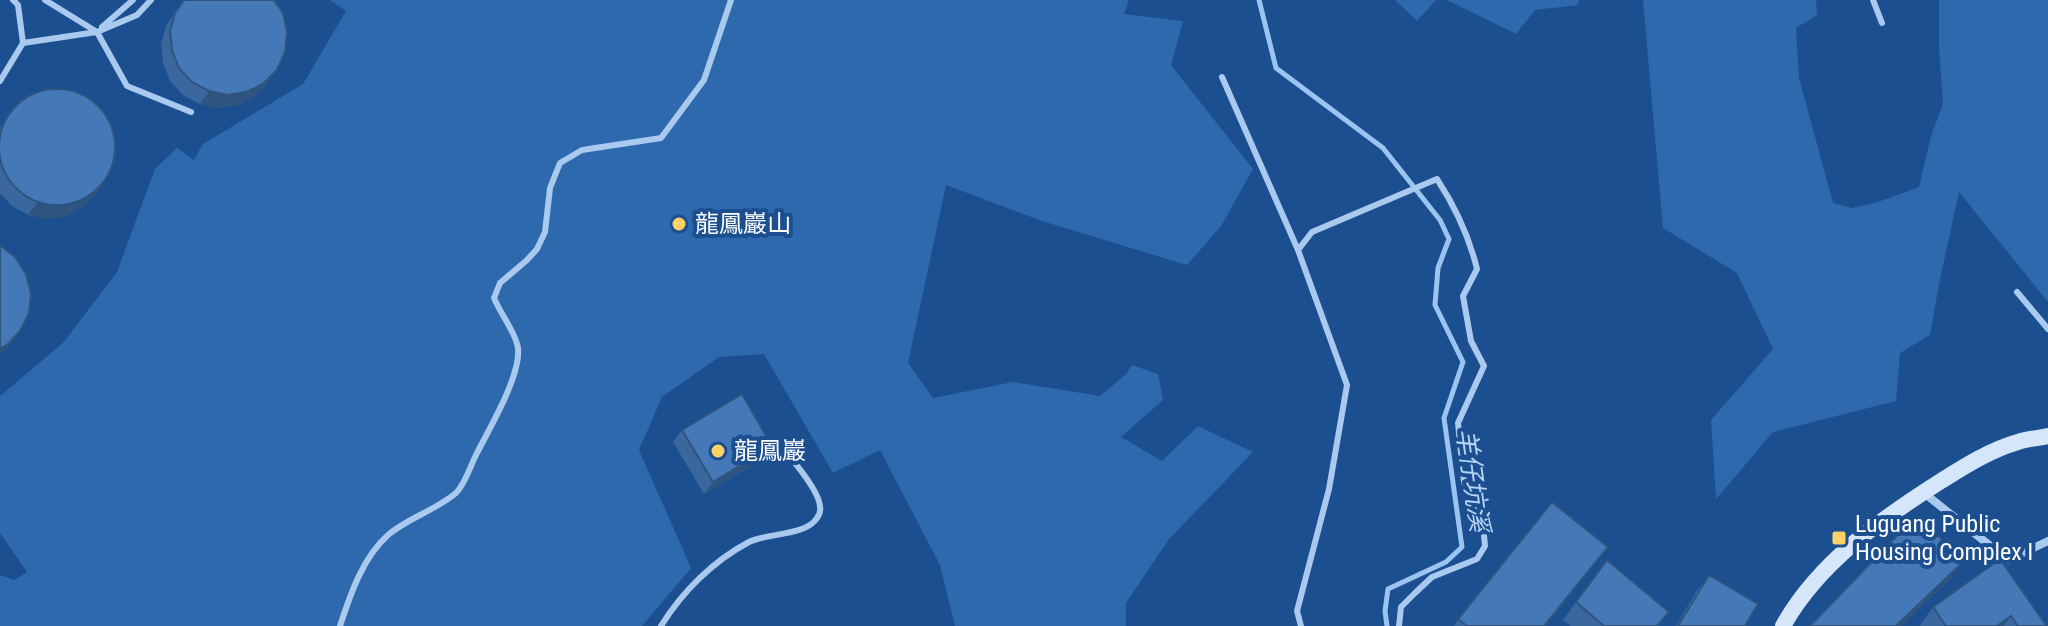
<svg xmlns="http://www.w3.org/2000/svg" width="2048" height="626" font-family="'Roboto Condensed','Noto Sans TC',sans-serif">
	<style>
		.green { fill: #2e69ad }
		.lines { fill: none; stroke-linecap: round; stroke-linejoin: round }
		.stream { stroke: #9cc4f0; stroke-width: 5 }
		.lane { stroke: #a9c9ee; stroke-width: 6 }
		.street { stroke: #a9c9ee; stroke-width: 8 }
		.secondary { stroke: #d6e6fa; stroke-width: 16 }
		.wall { fill: #3a679d }
		.shaded-wall { fill: #305480 }
		.building { fill: #4478b7; stroke: #305480; stroke-width: 2 }
		.poi-dot { fill: #ffd166; stroke: #1b4f8f; stroke-width: 3 }
		.labels { text-anchor: middle; dominant-baseline: central; stroke-width: 8; stroke-linejoin: round; paint-order: stroke }
		.poi-label { font-size: 24px; fill: #fff; stroke: #1b4f8f; text-anchor: start }
		.water-label { font-size: 26px; font-style: italic; fill: #b5d3f5; stroke: #1b4f8f }
	</style>
	<rect width="100%" height="100%" fill="#1b4f8f"/>
	<path class="green" d="M330,0h799l-5,14 59,7 -12,44 82,104 -32,57 -34,39 -145,-44 -96,-36 -38,178 25,35 80,-16 87,14 26,-22 6,-9 26,9 5,26 -42,37 41,24 36,-35 55,26 -84,87 -43,64v23h-171l-15,-61 -60,-115 -47,23 -69,-119 -45,3 -57,40 -23,53 52,118 -49,58h-642v-51l14,5 13,-8 -27,-39v-137l63,-53 54,-71 38,-103 22,-21 17,12 9,-16 100,-60 43,-73z
		M1395,0h41l-19,21z
		M1447,0h132l-1,5 -43,5 -19,24z
		M1643,0h173l1,15 -21,13 3,50 34,125 19,5 26,-6 41,-15 12,-51 12,-32 -4,-57v-47h109v302l-89,-110 -20,92 -9,51 -30,18 -4,48 -123,31 -57,67 -5,-79 62,-71 -36,-76 -74,-45z"/>
	<g class="lines">
		<path class="stream" d="M1259,0l17,68 107,80 57,72 9,19 -11,29 -3,37 28,57 -19,56 18,129 -16,15 -58,27 -3,22 2,15"/>
		<path class="lane" d="M13,0l5,5 5,38
			M45,0l52,32
			M1873,0l9,23
			M102,27l31,-27
			M97,32l40,-17 14,-15
			M1222,77l76,173 49,135 -18,104 -32,122 4,15
			M0,81l23,-38 74,-11 30,54 64,26
			M1298,250l14,-18 125,-53c19,29 32,57 40,90l-14,27 8,45 13,25 -26,57 6,59 20,53 1,11 -8,13 -45,18 -17,16 -14,14 -2,19
			M2017,292l31,37
			M340,626c10,-31 23,-69 48,-91 20,-17 48,-25 68,-42 9,-9 14,-26 20,-38 13,-26 45,-79 42,-107 -2,-15 -18,-35 -24,-50l6,-15 27,-23 10,-11 8,-17 5,-44 10,-25 22,-13 79,-12 43,-58 27,-80
			M661,626c21,-34 52,-65 88,-84 17,-9 57,-6 68,-24 2,-3 4,-7 3,-11 0,-16 -33,-55 -44,-65"/>
		<path class="street" d="M1924,493l84,67 40,-19"/>
		<path class="secondary" d="M1783,626c35,-63 98,-107 158,-145 24,-15 49,-31 77,-39 9,-3 20,-4 30,-6"/>
	</g>
	<path class="wall" d="M183,0l85,83 -14,14 -17,8 -19,3 -18,-4 -17,-9 -13,-14 -7,-18 -2,-19 5,-18z
		M14,108l82,86 -13,13 -17,9 -19,3 -19,-4 -16,-9 -12,-13v-65z
		M682,430l81,29 -59,35 -31,-52z
		M1608,547l-13,17 -49,62h-92l4,-7z
		M2000,559l46,66 2,1h-127l-1,-1 13,-18z
		M1709,575l36,51h-69l20,-34z
		M1576,602l93,10 -10,14h-88l-8,-6z"/>
	<path class="shaded-wall" d="M277,70l-9,13 -14,14 -17,8 -19,3 -18,-4 9,-13z
		M105,181l-9,13 -13,13 -17,9 -19,3 -19,-4 9,-12z
		M20,331l-9,13 -11,11v-7z
		M772,446l-9,13 -59,35 9,-12z
		M1608,547l-13,17 -49,62h-2z
		M1964,561l-13,17 -49,48h-6z
		M2011,616l-7,10h-7z"/>
	<path class="building" d="M184,0h90l9,13 4,19 -2,20 -8,18 -14,14 -17,8 -19,3 -18,-4 -17,-9 -13,-14 -7,-18 -2,-19 5,-18z
		M-1 147a58 58 0 1 1 116 0a58 58 0 1 1-116 0Z
		M0,245l15,12 11,17 5,20 -2,19 -9,18 -13,14 -7,3z
		M742,394l30,52 -59,36 -31,-52z
		M1552,502l56,45 -64,79h-77l-9,-7z
		M1917,515l47,46 -68,65h-86z
		M2000,559l46,66 2,-2v3h-30l-7,-10 -14,10h-51l-13,-19z
		M1607,560l62,52 -12,14h-53l-28,-24z
		M1709,575l49,29 -13,22h-67z"/>
	<g class="poi-dot">
		<circle cx="679" cy="224" r="8"/>
		<circle cx="718" cy="451" r="8"/>
		<rect x="1831" y="530" width="16" height="16" rx="4"/>
	</g>
	<g class="labels">
		<g class="poi-label">
			<text x="695" y="224">龍鳳巖山</text>
			<text x="734" y="451">龍鳳巖</text>
			<text x="1855" y="524">Luguang Public<tspan x="1855" dy="28">Housing Complex I</tspan></text>
		</g>
		<g class="water-label">
			<text transform="translate(1473 480) rotate(82)">羊仔坑溪</text>
		</g>
	</g>
</svg>
